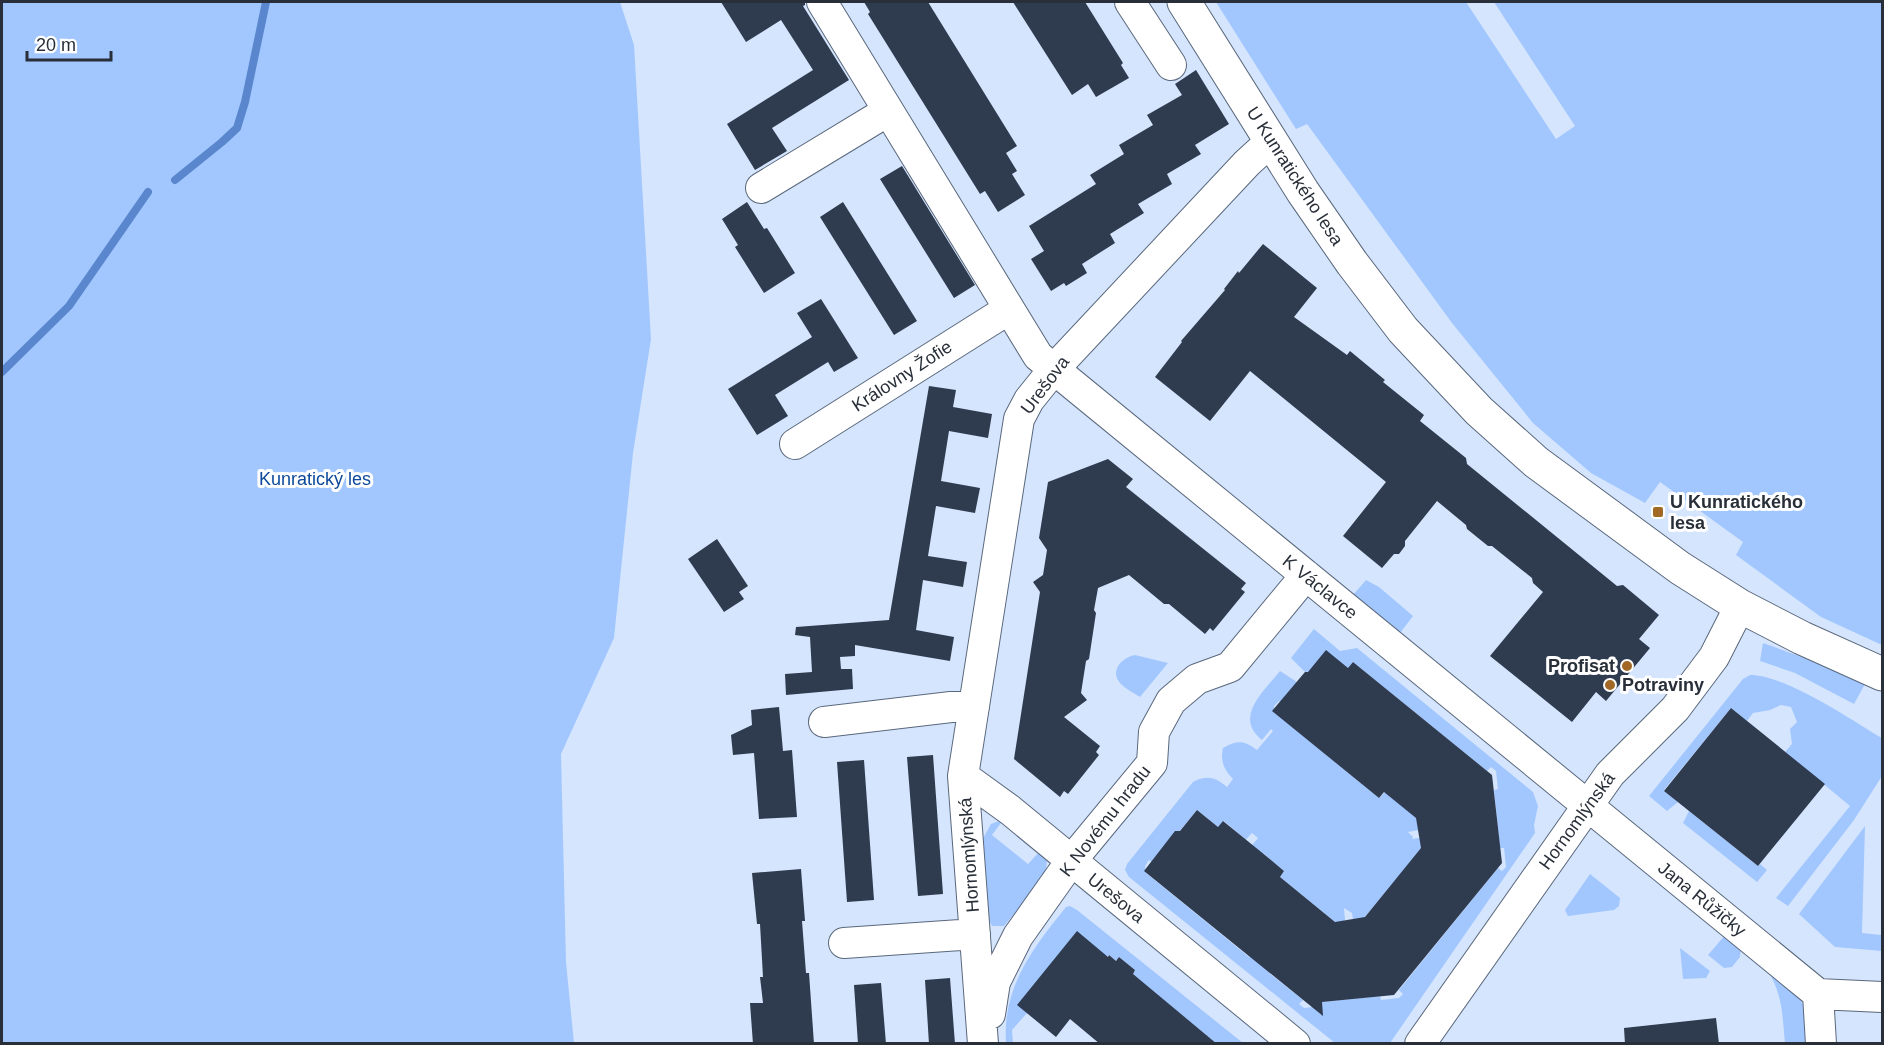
<svg xmlns="http://www.w3.org/2000/svg" width="1884" height="1045" font-family="Helvetica,sans-serif">
	<style>
		.green { fill: #a2c7ff }
		.lines { fill: none; stroke-linecap: round; stroke-linejoin: round }
		.stream { stroke: #5986cc; stroke-width: 8 }
		.building { fill: #2f3b4e }
		.street-casing { stroke: #5a687c; stroke-width: 32 }
		.secondary-casing { stroke: #5a687c; stroke-width: 35 }
		.street { stroke: #fff; stroke-width: 30 }
		.secondary { stroke: #fff; stroke-width: 33 }
		.poi-dot { fill: #a16925; stroke: #fff; stroke-width: 2 }
		.labels { text-anchor: middle; dominant-baseline: central; stroke-width: 6; stroke-linejoin: round; paint-order: stroke }
		.street-label { font-size: 18px; fill: #282f38; stroke: #fff }
		.park-label { font-size: 18px; fill: #0c499b; stroke: #fff }
		.poi-label { font-size: 18px; font-weight: bold; fill: #282f38; stroke: #fff; text-anchor: start }
	</style>
	<rect width="100%" height="100%" fill="#d5e5fd"/>
	<path class="green" d="M2,2h618l14,43 17,294 -18,114 -19,185 -53,116 5,208 8,81h-572z
		M1216,2h250l90,137 19,-13 -81,-124h388v643l-61,-28 -85,-62 7,-13 -83,-60 -15,21 -54,-30 -58,-50 -81,-100 -145,-199 -11,5z
		M1366,580l13,7 34,29 -13,17 -47,-38z
		M1314,629l26,22 17,-3 176,144 5,14 -4,19 1,8 -145,210h-55l-206,-166 -4,-7 2,-6 66,-82c14,-7 22,-5 34,5l6,-8c-9,-9 -13,-18 -10,-31 14,-8 21,-8 34,2l16,-19 -2,-2 -9,11c-29,-23 2,-49 18,-69l17,11 -15,22 -3,-3 -5,5 1,7 104,85 6,-6 39,32 -5,6 -11,2 5,5 -1,2 7,-1 7,5 -67,81 -6,-5 -1,-6 -8,-5 1,12 -5,6 -60,-49 4,-6 -20,-17 -15,-5 9,-11 -6,-5 -10,11 2,-6 -20,-17 -6,6 -21,-17 -44,53 -4,-3 -4,6 1,7 103,84 6,-6 19,16 -5,6 34,27 -4,4 5,4 18,-2v-4l58,-6 1,4 18,-2 4,-4 -4,-4 99,-122 4,3 4,-4 -2,-19h-4l-6,-58 4,-1 -2,-18 -5,-4 -4,4 -134,-109 -5,6 -43,4 -14,-14z
		M1763,643l53,19 49,22 -11,20 -59,-31 -35,-12z
		M1135,655l33,8 -28,34c-6,-4 -16,-9 -20,-14 -11,-13 3,-26 15,-28z
		M1750,675c36,0 100,44 132,63v38l-28,44 -66,86 -12,-8 74,-92 -65,-54 7,-8 -2,-15 7,-7 -6,-15 -10,-2 -11,5 -17,3 -6,8 -16,-13 -67,82 14,12 -11,9 -18,-15 94,-117z
		M1689,811l69,55 2,-2 7,6 -10,12 -74,-59z
		M1004,819l-12,16 36,29 13,-14 6,11 -2,15 -41,50h-12l-6,-12 -5,-72 10,-18z
		M1865,826l-3,107 19,2 1,16 -47,-4 -36,-33z
		M1590,874l30,24 -1,8 -5,4 -46,6 -3,-6z
		M1070,906l7,4 166,133h-29l-3,-1 1,-2 -80,-66 3,-4 -16,-13 -3,4 -7,-6 -82,58 -15,17 1,13 -7,1c-4,-57 27,-96 60,-137z
		M1726,934l15,13 -1,10 -8,10 -8,1 -16,-13z
		M1680,948l30,23 -4,7 -23,1z
		M1765,967l33,28 7,13 4,35h-24c-3,-29 -2,-51 -20,-76z"/>
	<g class="lines">
		<path class="stream" d="M175,180l47,-38 15,-14 8,-26 21,-100
			M2,372l67,-66 79,-114"/>
	</g>
	<path class="building" d="M721,2h84v3l-2,1 46,74 -77,48 15,23 -32,19 -28,-46 86,-54 -32,-50 -35,22z
		M864,2h64l89,144 -11,7 11,18 -5,3 13,21 -27,17 -13,-21 -5,3 -112,-180 2,-2z
		M1013,2h72l38,61 -2,2 8,13 -33,19 -8,-13 -16,11z
		M1196,70l33,54 -34,21 6,9 -34,20 5,10 -34,20 6,9 -34,21 5,9 -33,21 5,9 -21,13 -2,-3 -13,8 -20,-32 13,-8 -15,-25 67,-42 -6,-9 34,-21 -5,-9 34,-20 -6,-10 35,-20 -7,-11z
		M902,166l73,119 -21,13 -74,-119z
		M747,202l17,27 3,-1 28,45 -31,20 -29,-46 3,-2 -16,-26z
		M843,202l74,119 -23,14 -74,-118z
		M1263,244l54,44 -23,29 53,38 3,-4 35,29 -2,2 41,33 -4,6 46,37 1,6 150,122 6,-1 36,30 -20,24 11,9 -44,53 -10,-9 -24,30 -82,-66 53,-64 -10,-9 -1,-5 -40,-32h-4l-21,-17 -1,-4 -29,-24 -32,40v5l-6,8h-5l-12,14 -39,-32 43,-54 -136,-111 -40,50 -55,-44 27,-35 -1,-1 44,-51 -1,-1 14,-18 1,2z
		M821,299l37,59 -24,14 -6,-10 -53,33 13,21 -31,19 -29,-46 84,-52 -15,-24z
		M929,386l27,4 -3,17 39,7 -4,24 -39,-7 -8,50 39,7 -5,25 -39,-7 -8,50 39,6 -4,25 -40,-7 -7,50 38,7 -4,24 -95,-16v11l-15,1 1,12h11l1,20 -67,6 -1,-21 27,-2 -2,-35 -15,-2 1,-8 93,-7z
		M1108,459l25,20 -7,8 120,96 -5,6 4,3 -32,39 -3,-3 -5,6 -36,-30h-5l-35,-29 -31,13 -4,22 2,3 -7,46 -3,2 -5,32 6,7 -23,17 36,29 -4,6 3,3 -31,39 -4,-3 -4,6 -46,-38 26,-167 -7,-10 10,-7 4,-25 -8,-12 9,-56z
		M717,539l31,47 -9,6 5,7 -20,13 -36,-53z
		M1326,650l22,18 5,-6 139,113 10,88 -108,132 -72,7 1,14 -179,-145 31,-40h5l17,-21 21,17 5,-6 48,39 13,11 -4,6 55,45 30,-5 56,-69 -5,-30 -32,-26 -5,6 -107,-87 33,-39h3z
		M779,707l4,44 9,-1 5,67 -38,2 -5,-66 -21,2 -2,-20 21,-10 -1,-15z
		M1731,708l94,76 -67,82 -94,-75z
		M933,755l10,139 -25,2 -11,-139z
		M864,760l10,140 -27,2 -10,-140z
		M801,869l4,52h-3l4,52h3l5,71h-61l-3,-41h13l-3,-26h3l-3,-53h-3l-5,-51z
		M1077,931l31,26 1,-2 7,6 3,-4 16,13 -2,4 84,70h-117l-30,-25 -14,18 -39,-32z
		M950,978l5,66h-26l-4,-64z
		M881,983l5,61h-28l-4,-59z
		M1716,1018l3,26h-94l-1,-16z"/>
	<g class="lines">
		<g class="street-casing">
			<path id="street" d="M822,2l216,354 780,638 64,3
				M1130,2l41,63
				M761,188l127,-77
				M795,444l214,-135
				M824,722l127,-15h23
				M963,776l47,34 285,234
				M844,943l131,-9
				M1818,994l3,50
				M990,1014l5,-32 23,-46 53,-75 81,-98 2,-31 17,-31 26,-22 33,-12 76,-92
				M983,1044l-20,-268 56,-357 10,-19 25,-31 193,-206 24,-22
				M1420,1044l190,-270 65,-65 39,-52 26,-51"/>
		</g>
		<g class="secondary-casing">
			<path id="secondary" d="M1184,2l119,190 49,71 51,67 76,81 57,51 144,106 60,38 62,32 80,36"/>
		</g>
		<use href="#street" class="street"/>
		<use href="#secondary" class="secondary"/>
	</g>
	<g class="poi-dot">
		<rect x="1652" y="506" width="12" height="12" rx="3"/>
		<circle cx="1627" cy="666" r="6"/>
		<circle cx="1610" cy="685" r="6"/>
	</g>
	<g class="labels">
		<g class="street-label">
			<text transform="translate(1295 176) rotate(57)">U Kunratického lesa</text>
			<text transform="translate(902 376) rotate(-33)">Královny Žofie</text>
			<text transform="translate(1045 385) rotate(-53)">Urešova</text>
			<text transform="translate(1320 587) rotate(39)">K Václavce</text>
			<text transform="translate(1105 821) rotate(-52)">K Novému hradu</text>
			<text transform="translate(1577 821) rotate(-54)">Hornomlýnská</text>
			<text transform="translate(969 855) rotate(-94)">Hornomlýnská</text>
			<text transform="translate(1116 898) rotate(39)">Urešova</text>
			<text transform="translate(1702 899) rotate(39)">Jana Růžičky</text>
		</g>
		<g class="park-label">
			<text x="315" y="479">Kunratický les</text>
		</g>
		<g class="poi-label">
			<text x="1670" y="502">U Kunratického<tspan x="1670" dy="21">lesa</tspan></text>
			<text x="1615" y="666" text-anchor="end">Profisat</text>
			<text x="1622" y="685">Potraviny</text>
		</g>
	</g>
	<rect width="1884" height="1045" fill="none" stroke="#282f38" stroke-width="6"/>
	<path d="M27 51v9h84v-9" fill="none" stroke="#282f38" stroke-width="3"/>
	<text x="36" y="51" font-size="18" fill="#282f38" stroke="#ffffff" stroke-width="4.5" paint-order="stroke">20 m</text>
</svg>
